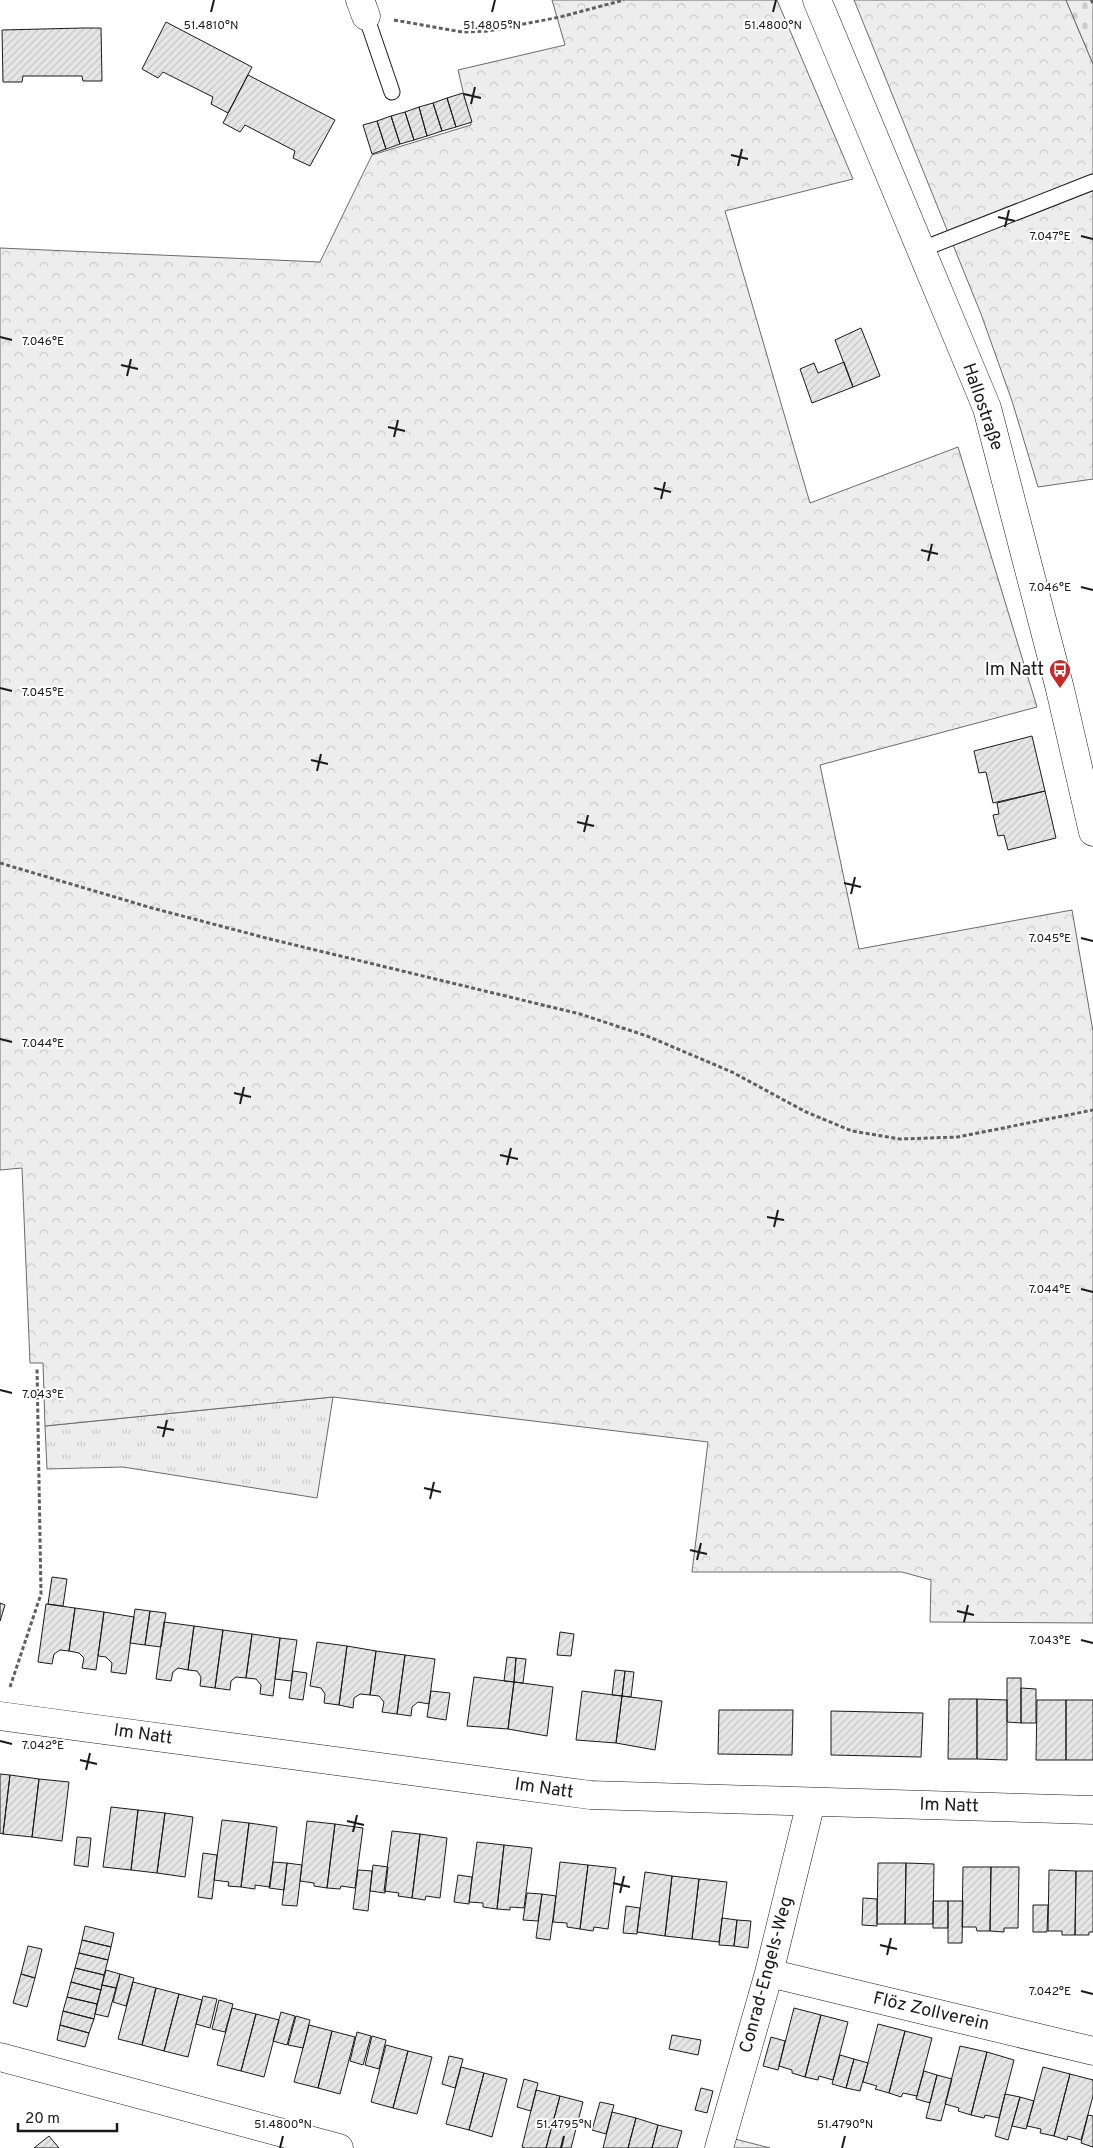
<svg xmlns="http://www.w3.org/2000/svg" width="1093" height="2148" font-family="Overpass,sans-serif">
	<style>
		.grass { fill: url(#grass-tufts); stroke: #6a6a6a }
		.forest { fill: url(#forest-crowns); stroke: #6a6a6a }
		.cemetery { fill: url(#cemetery-stones); stroke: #6a6a6a }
		.park { fill: url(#park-dots); stroke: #6a6a6a }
		.building { fill: url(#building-hatch); stroke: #1a1a1a }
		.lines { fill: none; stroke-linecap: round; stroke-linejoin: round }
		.lane-casing { stroke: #1a1a1a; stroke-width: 17 }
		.street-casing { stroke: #1a1a1a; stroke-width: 29 }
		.secondary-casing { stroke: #1a1a1a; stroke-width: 29 }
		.path { stroke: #5f5f5f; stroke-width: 3; stroke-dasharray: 4 2.5; stroke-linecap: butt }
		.lane { stroke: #fff; stroke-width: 15 }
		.street { stroke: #fff; stroke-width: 28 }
		.secondary { stroke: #fff; stroke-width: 28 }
		.ticks { fill: none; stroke: #1a1a1a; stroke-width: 2 }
		.labels { text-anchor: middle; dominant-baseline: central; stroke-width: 4; stroke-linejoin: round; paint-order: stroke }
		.street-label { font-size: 18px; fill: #1a1a1a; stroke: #fff }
		.poi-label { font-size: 18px; fill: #1a1a1a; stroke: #fff; text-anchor: end }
		.ticks-label { font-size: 12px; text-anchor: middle; fill: #1a1a1a; stroke: #fff; stroke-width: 4; stroke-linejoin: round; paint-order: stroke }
	</style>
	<defs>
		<pattern id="grass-tufts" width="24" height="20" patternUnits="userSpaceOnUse" patternTransform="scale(1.25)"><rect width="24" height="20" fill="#ededed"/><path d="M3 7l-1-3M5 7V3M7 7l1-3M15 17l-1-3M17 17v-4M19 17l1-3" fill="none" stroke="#cbcbcb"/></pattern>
		<pattern id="forest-crowns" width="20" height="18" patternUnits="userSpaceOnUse" patternTransform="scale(1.25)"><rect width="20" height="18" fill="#ededed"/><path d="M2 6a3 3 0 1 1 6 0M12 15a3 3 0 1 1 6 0" fill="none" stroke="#cbcbcb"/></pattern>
		<pattern id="cemetery-stones" width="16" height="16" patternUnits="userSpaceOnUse" patternTransform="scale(1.25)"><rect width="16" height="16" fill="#ededed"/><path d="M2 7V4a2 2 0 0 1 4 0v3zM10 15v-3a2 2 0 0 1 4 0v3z" fill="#cbcbcb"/></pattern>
		<pattern id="park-dots" width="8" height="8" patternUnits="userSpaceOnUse" patternTransform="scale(1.25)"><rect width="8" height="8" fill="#ededed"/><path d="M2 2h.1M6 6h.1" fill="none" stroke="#cbcbcb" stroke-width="1.8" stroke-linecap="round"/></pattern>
		<pattern id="building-hatch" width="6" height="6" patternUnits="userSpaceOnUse" patternTransform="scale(1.25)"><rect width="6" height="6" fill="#e6e6e6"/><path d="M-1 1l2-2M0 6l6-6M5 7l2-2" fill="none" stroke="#c5c5c5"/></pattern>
	</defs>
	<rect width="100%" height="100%" fill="#fff"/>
	<path class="grass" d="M333,1397l-16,101 -194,-31 -76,2 -2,-43z"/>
	<path class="forest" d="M552,0h225l76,179 -128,32 85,292 148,-56 79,260 -217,58 39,184 213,-39 21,121v592l-163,-1 1,-42 -29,-8h-210l16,-130 -375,-45 -288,29 -2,-63h-13l-8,-195 -22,2v-922l320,14 52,-107 99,-30 -13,-55 107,-25z
		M854,0h212l27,64v415l-55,8 -26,-86 -31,-87z"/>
	<path class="cemetery" d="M1066,0h27v64z"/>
	<path class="park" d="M735,2139l35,9h-38z"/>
	<path class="building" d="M166,22l86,45 -24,46 -17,-9 2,-7 -50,-25 -5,6 -16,-9z
		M83,28h18l1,53h-19l-1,-5h-59l-1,6h-19l-1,-52z
		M248,75l87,45 -25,46 -17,-8 2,-7 -50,-26 -5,7 -17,-9z
		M463,93l9,29 -16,5 -9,-29z
		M447,98l9,29 -14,4 -9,-28z
		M433,103l9,28 -15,5 -8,-29z
		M419,107l8,29 -13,4 -9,-28z
		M405,112l9,28 -14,4 -9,-28z
		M391,116l9,28 -14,5 -9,-28z
		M377,121l9,28 -14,5 -9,-29z
		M861,328l19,48 -27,11 -18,-47z
		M844,362l9,25 -41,16 -12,-34 14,-6 4,10z
		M1032,736l13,55 -52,12 -7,-31 -7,1 -5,-22z
		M1045,791l11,47 -48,12 -4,-15 -6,1 -5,-21 6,-1 -2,-11z
		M52,1577l15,2 -4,27 -15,-2z
		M0,1603l5,2 -5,16z
		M46,1604l29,4 -6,43 -9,-1 -6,4 -2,10 -14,-2z
		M75,1608l29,4 -8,58 -14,-2 2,-10 -5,-5 -10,-2z
		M135,1609l15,2 -5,34 -15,-2z
		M150,1611l16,2 -5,34 -16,-2z
		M104,1612l30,5 -8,57 -15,-2 1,-9 -6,-6 -8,-1z
		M164,1622l30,4 -6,44 -10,-2 -5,4 -2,9 -15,-2z
		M194,1626l29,4 -8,58 -15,-2 1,-9 -4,-6 -9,-1z
		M223,1630l29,4 -6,44 -10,-1 -5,4 -1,9 -15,-2z
		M560,1632l14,2 -3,22 -14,-1z
		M252,1634l28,4 -7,58 -13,-2 1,-9 -5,-6 -10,-1z
		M280,1638l17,2 -6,41 -16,-2z
		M317,1642l30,4 -8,59 -15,-2 1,-9 -4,-6 -11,-2z
		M347,1646l29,5 -6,44 -10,-1 -6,4 -1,10 -14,-3z
		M376,1651l29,4 -8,59 -15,-2 2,-10 -5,-6 -9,-1z
		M405,1655l30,4 -6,45 -11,-2 -6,5 -1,9 -14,-2z
		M507,1657l9,1 -2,24 -10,-1z
		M516,1658l10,1 -3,24 -9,-1z
		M615,1670l10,1 -3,25 -10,-1z
		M293,1671l14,2 -4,27 -14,-2z
		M625,1671l9,1 -3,25 -9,-1z
		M474,1677l40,5 -6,47 -41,-3z
		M1007,1678h14v45l-14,-1z
		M514,1682l39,5 -6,49 -39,-7z
		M1021,1688l15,1v34h-15z
		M431,1691l19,2 -4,27 -19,-3z
		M582,1691l40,5 -6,47 -40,-3z
		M622,1696l40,5 -7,49 -39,-7z
		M949,1699h28v60h-29z
		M977,1699l30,1v60l-30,-1z
		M1037,1700h29v60h-30z
		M1066,1700h27v60h-27z
		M719,1710h74l-1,45 -74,-1z
		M831,1711l92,2 -2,44 -90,-2z
		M0,1774l10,1 -7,59 -3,-1z
		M10,1775l29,4 -7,58 -29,-3z
		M39,1779l30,3 -7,59 -30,-4z
		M111,1807l27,3 -7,60 -28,-3z
		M138,1810l27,3 -8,60 -26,-3z
		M165,1813l28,4 -8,60 -28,-4z
		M222,1820l27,3 -8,64 -13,-1 1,-4 -15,-2z
		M307,1821l28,3 -8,64 -13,-2v-3l-14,-2z
		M249,1823l28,4 -7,60 -15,-2v4l-14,-2z
		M335,1824l28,4 -8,60 -14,-2 -1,3 -13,-1z
		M392,1831l28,3 -8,64 -14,-2 1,-3 -15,-2z
		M420,1834l27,4 -7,60 -14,-2 -1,4 -13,-2z
		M77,1837l14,1 -3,29 -14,-2z
		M477,1842l27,3 -7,64 -14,-2v-4l-14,-1z
		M504,1845l28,3 -8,60 -14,-1v3l-13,-1z
		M203,1853l14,2 -5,44 -14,-2z
		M273,1862l14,1 -3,27 -15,-2z
		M560,1862l28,3 -8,64 -13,-2v-4l-14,-1z
		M287,1863l15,2 -5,41 -15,-1z
		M878,1863h28l-1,61h-28z
		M906,1863l28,1 -1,60h-28z
		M373,1865l15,2 -3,26 -15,-2z
		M588,1865l28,3 -8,61 -14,-2 -1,4 -13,-2z
		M963,1867h28l-1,64h-13l-1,-4h-14z
		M991,1867h28l-1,61h-14v4l-14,-1z
		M358,1870l14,1 -4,40 -15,-2z
		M1049,1870l27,1 -1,64h-13v-4h-14z
		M1076,1871h17v61h-4v3h-14z
		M645,1872l27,4 -7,60 -28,-4z
		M458,1875l14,2 -3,27 -15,-2z
		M672,1876l27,3 -7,60 -27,-3z
		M699,1879l28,3 -8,60 -27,-3z
		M527,1893l15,1 -4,27 -15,-1z
		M542,1894l14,2 -6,44 -14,-2z
		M863,1898l14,1v27l-15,-1z
		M933,1901h15v27h-15z
		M948,1901h15l-1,42h-14z
		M1033,1905h15l-1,27h-14z
		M626,1906l14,2 -3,26 -14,-1z
		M722,1918l15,2 -3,26 -15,-1z
		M737,1920l14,1 -3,27 -14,-2z
		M85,1926l29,7 -3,14 -29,-7z
		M82,1940l29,7 -3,13 -29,-7z
		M28,1946l14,3 -7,29 -14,-4z
		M79,1953l29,7 -4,15 -29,-7z
		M75,1968l29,7 -3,15 -30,-8z
		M106,1970l14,4 -4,14 -14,-3z
		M21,1974l14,4 -8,29 -14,-4z
		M120,1974l14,4 -8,28 -13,-4z
		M71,1982l30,8 -4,14 -30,-7z
		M133,1982l23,6 -14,57 -24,-6z
		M102,1985l14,3 -8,29 -13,-3z
		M156,1988l23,6 -15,57 -22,-6z
		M179,1994l23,6 -14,57 -24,-6z
		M203,1996l14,3 -7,29 -14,-4z
		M67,1997l30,7 -3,15 -31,-8z
		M219,2000l14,4 -8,28 -13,-3z
		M232,2008l24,6 -15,57 -24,-6z
		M794,2008l27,7 -16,62 -13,-4v-3l-13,-4z
		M63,2011l31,8 -5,14 -29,-8z
		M281,2012l14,4 -8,29 -14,-4z
		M256,2014l23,6 -15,57 -23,-6z
		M821,2015l27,7 -15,58 -14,-4 -1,4 -13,-3z
		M296,2016l14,4 -7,28 -15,-3z
		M878,2024l27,7 -16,62 -14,-4 2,-3 -14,-4z
		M60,2025l29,8 -4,14 -28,-7z
		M309,2025l23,6 -14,57 -24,-6z
		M332,2031l23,6 -15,57 -22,-6z
		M905,2031l27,7 -15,58 -14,-3 -2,4 -12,-4z
		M357,2032l14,4 -8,29 -13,-4z
		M672,2035l29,5 -3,15 -29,-6z
		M372,2036l14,4 -7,29 -14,-4z
		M771,2037l14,4 -7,29 -15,-4z
		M386,2045l22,6 -15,57 -22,-6z
		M960,2046l27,6 -16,63 -13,-4 1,-3 -14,-4z
		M408,2051l24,6 -15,57 -24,-6z
		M987,2052l27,8 -15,58 -14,-3 -1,3 -13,-3z
		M840,2055l14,4 -8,29 -14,-4z
		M449,2056l14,3 -8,29 -13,-4z
		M854,2059l14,4 -8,28 -14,-3z
		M461,2067l23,6 -15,57 -23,-6z
		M1043,2067l27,7 -16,62 -14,-3 1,-4 -14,-3z
		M924,2071l13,4 -7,28 -14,-4z
		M484,2073l23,6 -15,58 -23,-7z
		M1070,2074l23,6v16l-12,44 -13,-4 -1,4 -13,-4z
		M937,2075l15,4 -11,42 -15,-3z
		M524,2079l14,4 -7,28 -14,-4z
		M701,2088l12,3 -6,22 -12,-3z
		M536,2090l24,6 -14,52h-21l-3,-1z
		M1005,2094l15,3 -12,43 -13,-4z
		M560,2096l23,6 -12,46h-25z
		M1020,2097l14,4 -8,28 -14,-3z
		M600,2102l14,3 -8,29 -14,-4z
		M612,2112l24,6 -8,30h-25z
		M1088,2115l5,1v31l-12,-4z
		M636,2118l22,7 -6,23h-24z
		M658,2125l24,6 -5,17h-25z
		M49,2136l10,12h-25z"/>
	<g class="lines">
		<g class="lane-casing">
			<path id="lane" d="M366,16l26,76
				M920,250l173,-68"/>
		</g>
		<g class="street-casing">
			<path id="street" d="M360,0l6,16
				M0,1716l590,79 503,15
				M769,1973l324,78
				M0,2057l339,91
				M719,2148l50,-175 42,-171"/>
		</g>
		<g class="secondary-casing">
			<path id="secondary" d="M817,0l170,408 73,281 33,143"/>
		</g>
		<path class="path" d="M1091,0l2,3
			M394,20l68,12 26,-1 72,-14 64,-17
			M0,863l152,45 118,31 310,75 67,22 85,36 74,40 46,19 48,8 58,-2 135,-27
			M10,1687l31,-93 -4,-227"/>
		<use href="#lane" class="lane"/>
		<use href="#street" class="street"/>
		<use href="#secondary" class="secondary"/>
	</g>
	<path class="ticks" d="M211,12l3,-12M492,12l3,-12M773,12l3,-12M464,94l17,4M471,104l4,-17M731,155l17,4M738,166l4,-17M998,217l17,4M1005,227l4,-17M1081,236l12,3M0,337l12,3M121,365l17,4M127,376l4,-17M388,427l17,4M394,437l4,-17M654,488l17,4M661,499l4,-17M921,550l17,4M928,561l4,-17M1081,587l12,3M0,688l12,3M311,760l17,4M317,771l4,-17M577,822l17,4M584,832l4,-17M844,883l17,4M851,894l4,-17M1081,938l12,3M0,1039l12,3M234,1093l17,4M240,1104l4,-17M500,1155l18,4M507,1165l4,-17M767,1217l17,3M774,1227l4,-17M1081,1289l12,3M0,1390l12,3M157,1427l17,3M163,1437l4,-17M424,1488l17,4M430,1499l4,-17M690,1550l17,4M697,1560l4,-17M957,1611l17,4M964,1622l4,-17M1081,1640l12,3M0,1741l12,3M80,1760l17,4M86,1770l4,-17M347,1821l17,4M353,1832l4,-17M613,1883l17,4M620,1893l4,-17M880,1945l17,4M887,1955l4,-17M1081,1991l12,3M280,2148l3,-12M561,2148l3,-12M842,2148l3,-12"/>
	<defs>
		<g id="bus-pin" transform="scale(1.125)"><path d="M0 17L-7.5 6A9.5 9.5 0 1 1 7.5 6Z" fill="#c62828" stroke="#fff"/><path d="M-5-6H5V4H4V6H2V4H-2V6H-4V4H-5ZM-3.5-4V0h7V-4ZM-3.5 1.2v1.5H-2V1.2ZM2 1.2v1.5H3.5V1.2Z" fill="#fff"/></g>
	</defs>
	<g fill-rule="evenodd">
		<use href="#bus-pin" x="1060" y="670"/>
	</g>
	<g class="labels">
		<g class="street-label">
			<text transform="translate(982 407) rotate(71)">Hallostraße</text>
			<text transform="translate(143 1735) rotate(8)">Im Natt</text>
			<text transform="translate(544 1789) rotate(8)">Im Natt</text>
			<text transform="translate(949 1806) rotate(2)">Im Natt</text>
			<text transform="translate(767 1975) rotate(-75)">Conrad-Engels-Weg</text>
			<text transform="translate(931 2012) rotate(13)">Flöz Zollverein</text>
		</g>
		<g class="poi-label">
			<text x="1044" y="670">Im Natt</text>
		</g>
	</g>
	<g class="ticks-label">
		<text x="211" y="29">51.4810°N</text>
		<text x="492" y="29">51.4805°N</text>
		<text x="773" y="29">51.4800°N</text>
		<text x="1050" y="240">7.047°E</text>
		<text x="43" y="345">7.046°E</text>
		<text x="1050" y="591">7.046°E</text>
		<text x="43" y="696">7.045°E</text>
		<text x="1050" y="942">7.045°E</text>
		<text x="43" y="1047">7.044°E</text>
		<text x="1050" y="1293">7.044°E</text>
		<text x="43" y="1398">7.043°E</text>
		<text x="1050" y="1644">7.043°E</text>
		<text x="43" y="1749">7.042°E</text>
		<text x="1050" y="1995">7.042°E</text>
		<text x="283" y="2128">51.4800°N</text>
		<text x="564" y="2128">51.4795°N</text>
		<text x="845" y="2128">51.4790°N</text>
	</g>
	<path d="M18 2123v8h99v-8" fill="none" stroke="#1a1a1a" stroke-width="2.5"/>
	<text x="25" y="2123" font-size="15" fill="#1a1a1a" stroke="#ffffff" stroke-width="4" paint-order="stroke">20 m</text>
</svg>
